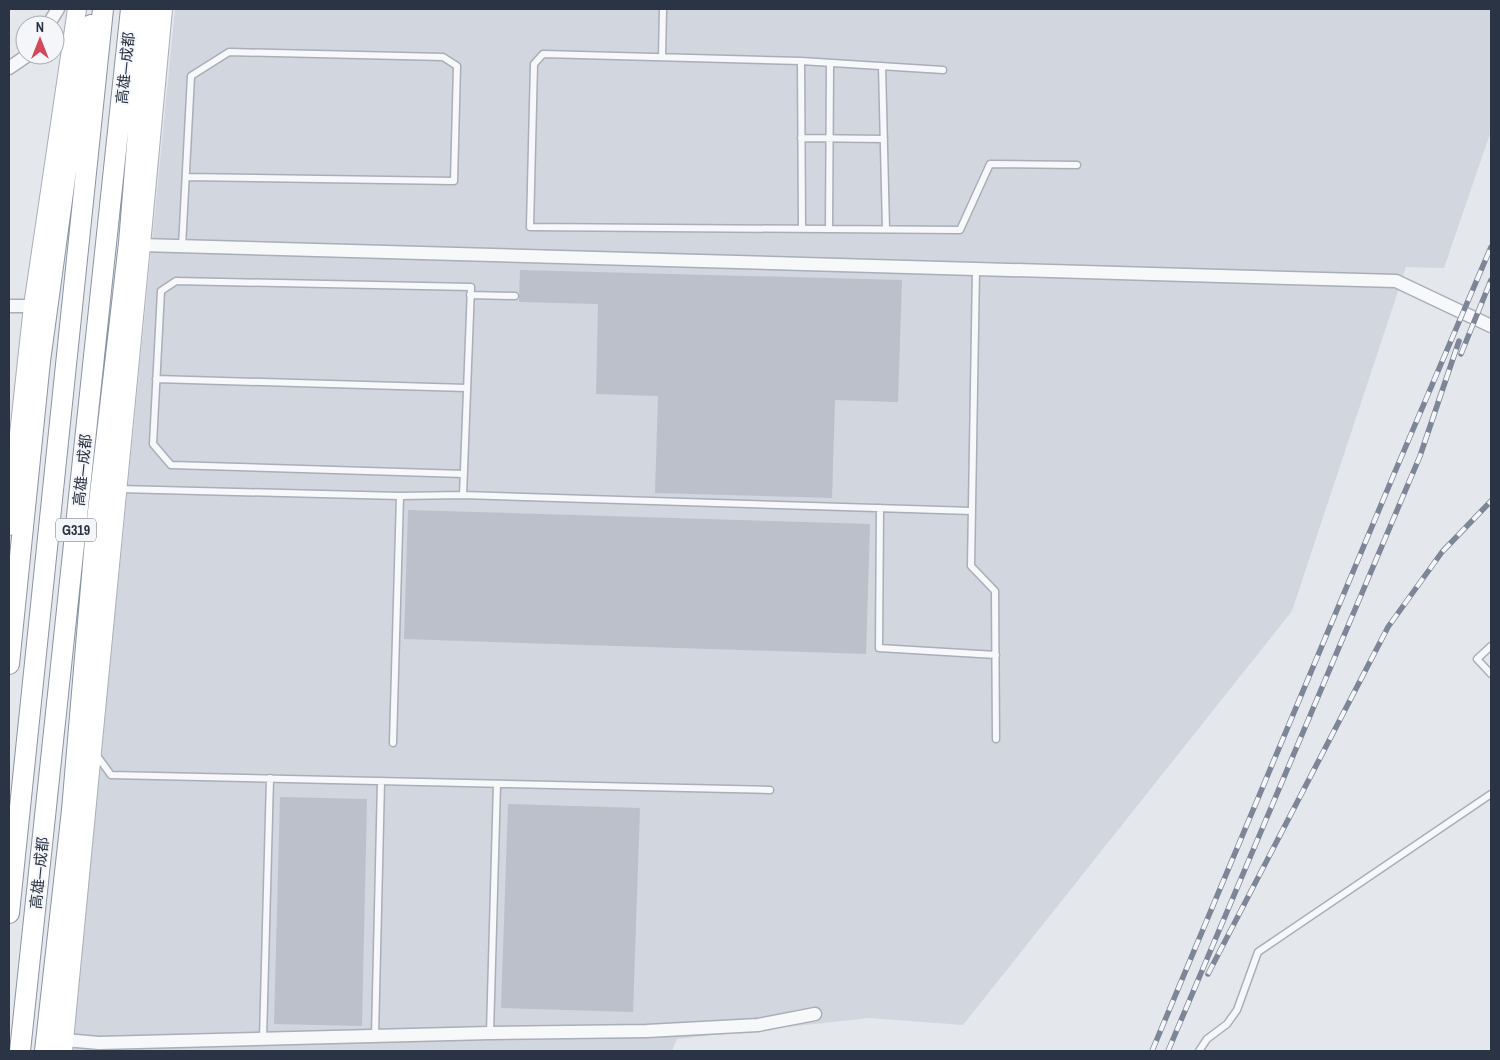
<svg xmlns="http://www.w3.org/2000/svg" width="1500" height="1060" font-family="'Archivo Narrow','Noto Sans SC',sans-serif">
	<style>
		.built { fill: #d2d6de }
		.building { fill: #bbc0ca }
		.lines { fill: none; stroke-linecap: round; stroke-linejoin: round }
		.service-casing { stroke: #a9aeb7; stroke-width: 9 }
		.minor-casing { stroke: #a9aeb7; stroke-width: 15 }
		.secondary-casing { stroke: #a9aeb7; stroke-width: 20 }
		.trunk-casing { stroke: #8b94a3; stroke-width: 22 }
		.service { stroke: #f7f8fa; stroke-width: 6 }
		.minor { stroke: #f7f8fa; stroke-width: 12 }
		.secondary { stroke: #fff; stroke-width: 18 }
		.trunk { stroke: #fff; stroke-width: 20 }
		.rail-casing { stroke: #7d8696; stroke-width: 5.5 }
		.rail { stroke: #f4f6f9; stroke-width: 4; stroke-dasharray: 11; stroke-linecap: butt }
		.labels { text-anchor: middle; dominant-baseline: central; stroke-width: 4; stroke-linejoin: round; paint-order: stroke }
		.shield { fill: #f4f6f9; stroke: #676e7b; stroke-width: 1 }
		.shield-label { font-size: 14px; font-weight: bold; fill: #2b3445 }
		.street-label { font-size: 15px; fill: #2b3445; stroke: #f4f6f9 }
	</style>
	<rect width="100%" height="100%" fill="#e4e7ec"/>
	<path class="built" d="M175,9h1316v122l-47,137 -38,-1 -114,344 -329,414 -94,-7 -192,21 -5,12h-600z"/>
	<path class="building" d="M520,270l382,10 -4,122 -63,-2 -3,98 -177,-5 3,-97 -62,-2 2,-90 -79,-2z
		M408,510l462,14 -4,130 -462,-15z
		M280,797l87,2 -5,227 -88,-2z
		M508,804l132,4 -7,204 -132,-4z"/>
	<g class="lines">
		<g class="service-casing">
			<path id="service" d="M662,57l1,-48
				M801,61l1,168
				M882,66l4,163
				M943,70l-142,-9 -258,-7 -9,10 -4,163 430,3 30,-66 87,1
				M801,138l83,1
				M829,229l1,-166
				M182,247l9,-171 38,-24 214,5 14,9 -3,115 -268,-4
				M976,269l-5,297 24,25 1,148
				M470,295l45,1
				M156,379l311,9
				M119,489l281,7 63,-1 509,16
				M463,495l8,-208 -295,-6 -15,10 -8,153 18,21 293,9
				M880,508l-1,140 117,7
				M1491,646l-14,13 14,15
				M393,743l7,-247
				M95,753l16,22 659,15
				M490,1033l7,-249
				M375,1036l6,-255
				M263,1039l7,-261
				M1199,1051l8,-12 20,-15 10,-14 21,-58 233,-158"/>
		</g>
		<g class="minor-casing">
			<path id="minor" d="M48,25l10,-16
				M9,68l19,-13
				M141,245l1255,36 95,45
				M9,306h24
				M65,1040l34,3 391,-10 157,-2 111,-6 57,-11"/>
		</g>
		<g class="secondary-casing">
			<path id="secondary" d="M9,526l24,-220 44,-297
				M63,1051l78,-806 22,-236"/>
		</g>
		<g class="trunk-casing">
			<path id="trunk" d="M9,664l31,-303 38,-278 13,-58
				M9,913l94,-904
				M20,1051l111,-1042
				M45,1051l27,-241 24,-281 33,-286 19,-234"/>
		</g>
		<use href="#service" class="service"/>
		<use href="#minor" class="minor"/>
		<use href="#secondary" class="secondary"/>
		<use href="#trunk" class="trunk"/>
		<g class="rail-casing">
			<path id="rail" d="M1461,354l30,-74
				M1208,974l180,-347 54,-75 49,-51
				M1152,1051l242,-577 97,-227
				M1168,1051l252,-595 39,-115"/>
		</g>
		<use href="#rail" class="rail"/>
	</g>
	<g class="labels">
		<rect class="shield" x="56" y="518.5" width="40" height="23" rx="4"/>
		<g class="shield-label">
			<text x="76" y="530">G319</text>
		</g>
		<g class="street-label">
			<text transform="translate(125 68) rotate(-84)">高雄—成都</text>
			<text transform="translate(82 470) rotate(-84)">高雄—成都</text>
			<text transform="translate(39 873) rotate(-84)">高雄—成都</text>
		</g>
	</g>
	<rect width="1500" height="1060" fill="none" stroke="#2b3445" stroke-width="20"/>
	<g transform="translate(40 40)"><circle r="24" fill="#f4f6f9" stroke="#a4a8b1"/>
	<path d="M0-4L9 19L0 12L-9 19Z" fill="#d1495b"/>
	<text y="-8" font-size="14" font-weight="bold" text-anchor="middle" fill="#2b3445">N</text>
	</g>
</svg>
